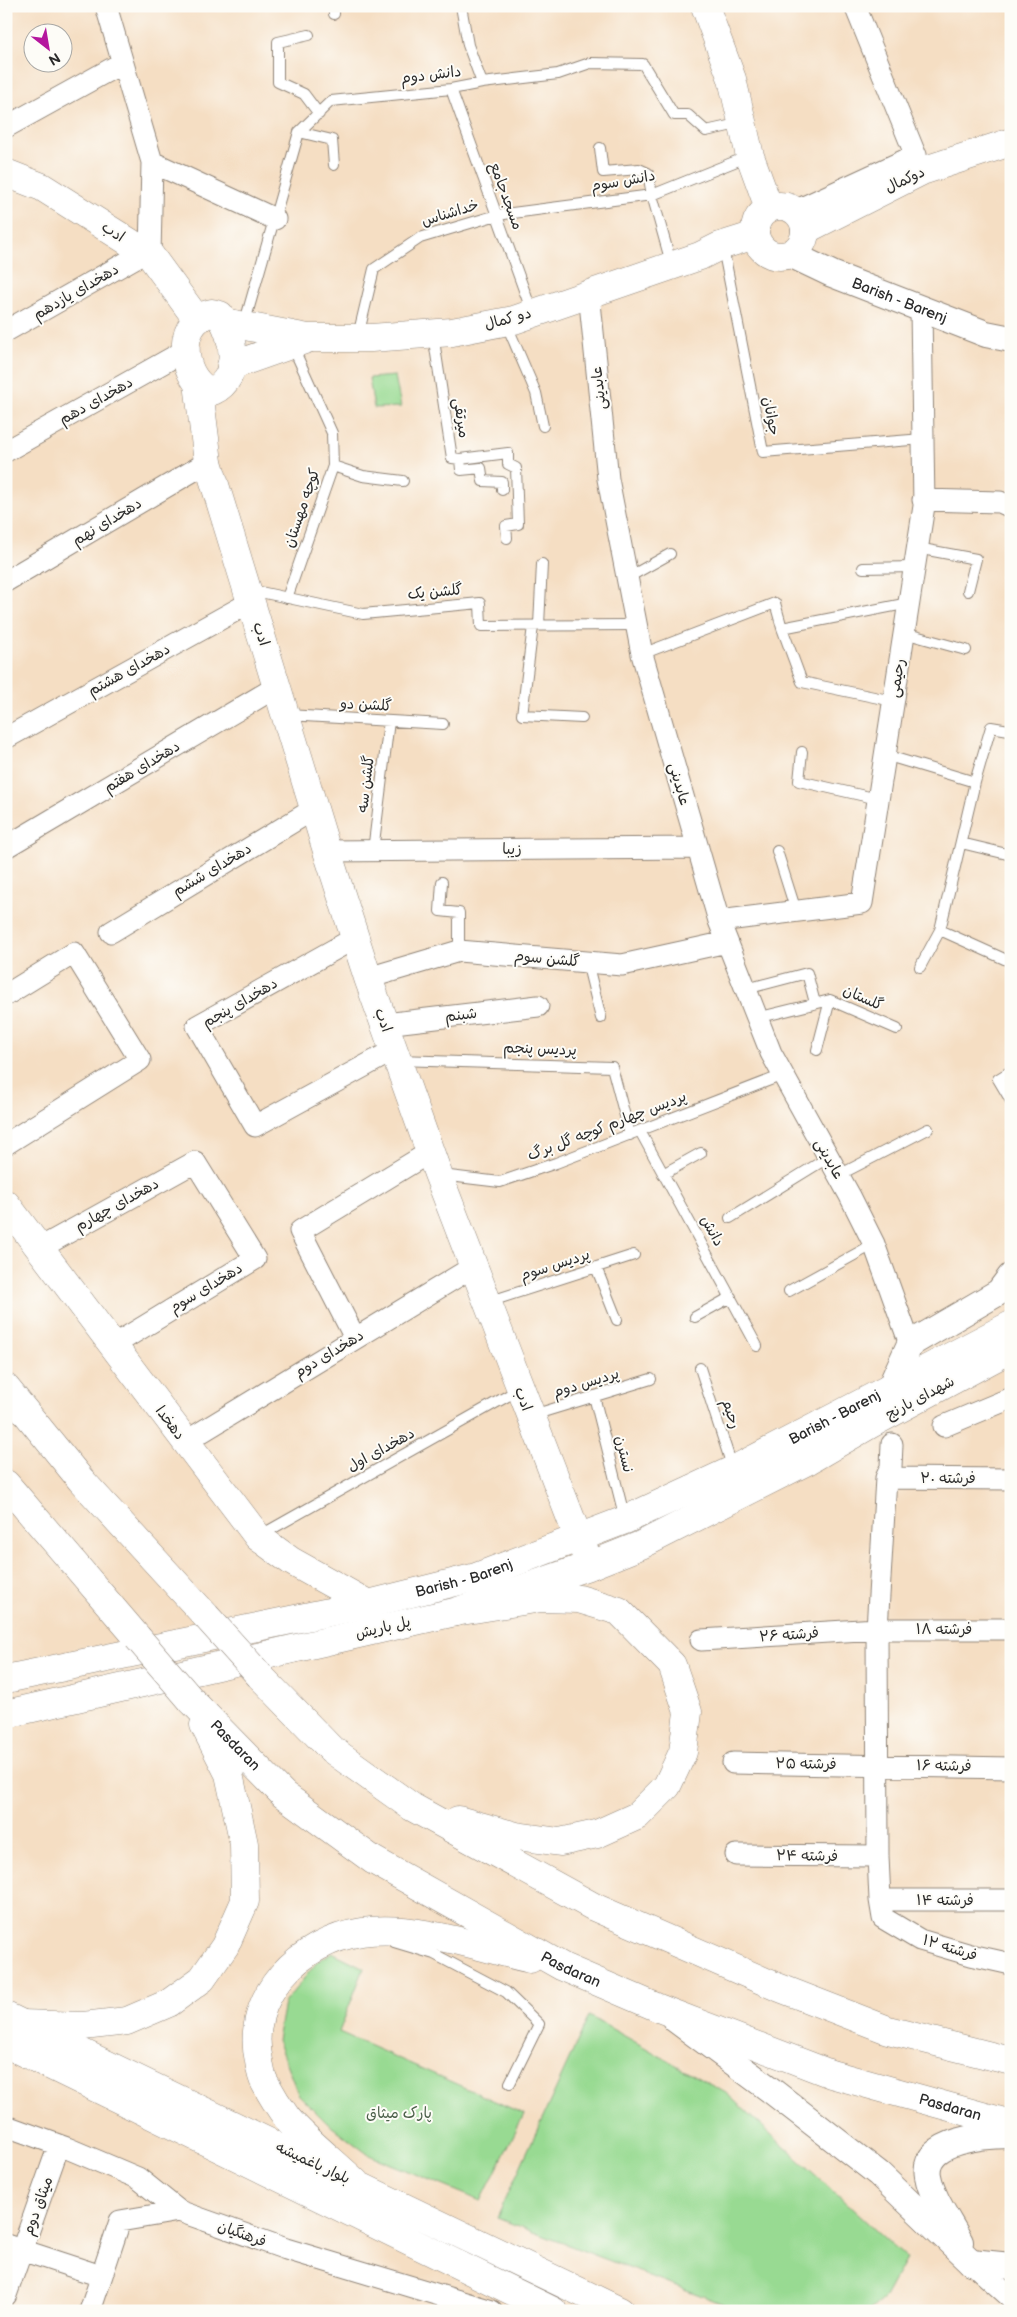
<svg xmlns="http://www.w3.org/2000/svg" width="1017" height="2317" font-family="'Balsamiq Sans','Playpen Sans Arabic',sans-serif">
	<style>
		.green { fill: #98da92; stroke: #62825e }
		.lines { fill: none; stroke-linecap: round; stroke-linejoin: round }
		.service-casing { stroke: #908477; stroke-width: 12 }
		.minor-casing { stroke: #908477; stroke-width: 23 }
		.tertiary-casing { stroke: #908477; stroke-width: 28 }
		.secondary-casing { stroke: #908477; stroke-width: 29 }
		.primary-casing { stroke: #908477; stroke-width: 29 }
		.trunk-casing { stroke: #908477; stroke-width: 29 }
		.service { stroke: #fff; stroke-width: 10 }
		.minor { stroke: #fff; stroke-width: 21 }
		.tertiary { stroke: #fff; stroke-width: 26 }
		.secondary { stroke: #fff; stroke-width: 28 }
		.primary { stroke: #fff; stroke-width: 28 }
		.trunk { stroke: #fff; stroke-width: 28 }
		.trunk-bridge-casing { stroke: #908477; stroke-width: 29; stroke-linecap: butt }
		.trunk-bridge { stroke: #fff; stroke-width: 28 }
		.labels { text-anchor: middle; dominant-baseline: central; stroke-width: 4; stroke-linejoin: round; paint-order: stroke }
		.street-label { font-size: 15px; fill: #2b2b2b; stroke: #fdfcf7 }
		.park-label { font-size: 15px; fill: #4c604a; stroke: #fdfcf7 }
	</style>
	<rect width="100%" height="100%" fill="#fdfcf7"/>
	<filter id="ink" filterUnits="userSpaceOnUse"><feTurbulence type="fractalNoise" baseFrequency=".02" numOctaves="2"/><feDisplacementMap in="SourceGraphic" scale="10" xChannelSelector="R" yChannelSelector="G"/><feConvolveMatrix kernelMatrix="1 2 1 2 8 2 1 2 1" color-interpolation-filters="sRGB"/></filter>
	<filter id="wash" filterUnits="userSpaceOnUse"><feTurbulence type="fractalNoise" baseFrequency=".0096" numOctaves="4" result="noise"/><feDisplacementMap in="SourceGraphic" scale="20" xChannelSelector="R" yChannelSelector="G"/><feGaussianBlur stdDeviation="1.12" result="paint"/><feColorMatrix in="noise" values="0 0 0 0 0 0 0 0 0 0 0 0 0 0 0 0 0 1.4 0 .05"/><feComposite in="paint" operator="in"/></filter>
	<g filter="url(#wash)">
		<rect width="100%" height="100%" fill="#f5dec3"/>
		<path class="green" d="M395,376l6,31 -27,1 -5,-30z
			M332,1952l32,16 -25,64 185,82 -43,87 -112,-46 -42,-32 -29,-29 -21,-54 7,-37 34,-42z
			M589,2016l137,77 180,165 -22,40 -15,13h-127l-245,-93z"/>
	</g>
	<g filter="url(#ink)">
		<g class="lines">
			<g class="service-casing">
				<path id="service" d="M334,6v8
					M461,6l7,39 14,38
					M309,35l-31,7v40l26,12 15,20
					M451,89l81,223
					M299,132l33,8 2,25
					M600,148l3,24 36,-3 9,4 4,22 16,57
					M725,258l38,194 160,-13
					M506,323l30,70 7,33
					M244,325l55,-193 32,-31 120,-12 31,-6 76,-9 32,-11 53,1 31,51h14l18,16 36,-8
					M433,334l19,124 8,1 1,11 20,-2 2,13 19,1v8
					M358,336l16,-67 46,-31 77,-23 155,-20 97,-39
					M460,459l48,-6v11l8,4 2,56 -12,2 1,12
					M333,466l30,10 40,5
					M917,548l59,11 -8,32
					M863,568l51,-1
					M627,578l43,-24
					M251,590l112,24 117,-11 1,23 155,-1
					M287,598l46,-132 -1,-33 -40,-88
					M539,625l3,-61
					M533,626l-11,89 60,3
					M782,628l20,54 91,19
					M904,633l62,17
					M642,654l133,-51 7,25 127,-25
					M287,715l156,9
					M802,752l-3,29 79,18
					M885,755l90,27 -35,148 -20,37
					M975,782l16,-55 18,3 2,-3
					M961,843l50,12
					M373,851l16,-130
					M777,851l19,60
					M442,882l-2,29 19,2v38
					M940,930l71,32
					M587,962l14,56
					M746,989l61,-16 8,30
					M757,1018l73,-18 67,29
					M817,1050l13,-50
					M398,1060l214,7 18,68
					M1011,1071l-13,8 13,22
					M640,1131l117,215
					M663,1174l38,-21
					M441,1175l59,7 56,-19 227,-88
					M839,1175l89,-46
					M730,1218l99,-61
					M596,1267l21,53
					M789,1291l85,-47
					M488,1302l146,-47
					M695,1317l36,-20
					M700,1368l33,101
					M594,1396l31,123
					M533,1415l118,-36
					M261,1535l259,-146
					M394,1942l40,12 72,38 33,32 -29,59"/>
			</g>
			<g class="minor-casing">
				<path id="minor" d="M106,6l46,156 -2,93
					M855,6l67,165
					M6,127l116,-64
					M152,162l123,57
					M795,211l121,-56
					M589,293l19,186 34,175 77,267 52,132 79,143 24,48 36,100
					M6,331l139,-79
					M6,451l180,-101
					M923,500l77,2 11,5
					M6,581l202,-119
					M6,738l245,-136
					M6,847l272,-161
					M327,851l371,-3
					M719,921l143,-18 62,-397 -3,-197
					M111,932l203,-123
					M355,938l-158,88 58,100 139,-76
					M368,978l91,-27 163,14 105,-23
					M6,995l68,-42 66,107 -134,84
					M385,1024l153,-18
					M40,1248l155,-86 60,97 -143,87
					M355,1338l-55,-107 130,-79
					M944,1426l67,-28
					M185,1442l288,-175
					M892,1444l-1,23 -5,11 -9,151 1,227 2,44 3,18 37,22 51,15 40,9
					M886,1478l125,1
					M701,1640l176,-11h134
					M733,1763l278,5
					M736,1855l142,1
					M880,1900h131
					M6,2129l6,-1 55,20 71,30 41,33 107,38 206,62
					M6,2245l95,31
					M971,2262l40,36
					M6,2295l53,-150
					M90,2311l30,-90 59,-10"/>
			</g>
			<g class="tertiary-casing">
				<g id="tertiary">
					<path id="s1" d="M790,254l42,20 154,60 25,5"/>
					<path d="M890,1388l20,-44 89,-52 12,-16"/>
					<path d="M675,2019l97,72 107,83 92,88"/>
					<path d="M960,2242c-10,-20 -28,-43 -32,-66 -7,-37 59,-41 83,-41"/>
					<path d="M971,2262l40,4"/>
				</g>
			</g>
			<g class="secondary-casing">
				<g id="secondary">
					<path d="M705,6l27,73 18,77 19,52"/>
					<path d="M6,173l36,14 108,68 46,63"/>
					<circle cx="780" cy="231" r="25"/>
					<path d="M805,230l117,-59 89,-29"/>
					<path d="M212,313l8,2c14,22 22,62 -7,76 -30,-4 -42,-70 -1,-78z"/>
					<path d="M224,322l84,16h63l81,-6 62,-12 186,-64 20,-10 35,-11"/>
					<path d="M231,366l76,-27"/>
					<path d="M198,383l10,79 119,389 41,127 70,196 140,363 13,28"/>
					<path d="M6,1204l252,333 33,24 77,43"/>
					<path id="s2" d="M6,1679l362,-75 108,-27 149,-57 108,-50 278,-145"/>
					<path d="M6,1714l449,-102 136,-47 50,-20 168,-85 62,-36 140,-75"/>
				</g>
			</g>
			<g class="primary-casing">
				<path id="primary" d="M6,2016l614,295
					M6,2044l547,267"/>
			</g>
			<g class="trunk-casing">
				<g id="trunk">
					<path d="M6,1388l75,92 125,136"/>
					<path d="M6,1484l131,153"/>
					<path d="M455,1612l86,-14 38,1 40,12 53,54 16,47 -5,40 -16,34 -30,30 -40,18 -37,8 -44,-6 -58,-16"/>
					<path d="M260,1676l71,73 81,58 182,100 181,79 113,44 123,31"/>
					<path id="s3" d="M192,1701l92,94 89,65 190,107 98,42 170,65 180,50"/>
					<path d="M21,2024l62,2 44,-5 42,-18 33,-24 23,-33 20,-45 -1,-57 -15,-70 -25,-49"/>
					<path d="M356,2183c-21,-20 -51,-44 -69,-65 -8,-11 -16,-24 -22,-35 -4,-7 -5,-15 -6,-22 -15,-65 42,-120 103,-129 52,-8 117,15 168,27"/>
				</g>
			</g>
			<use href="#service" class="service"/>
			<use href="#minor" class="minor"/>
			<use href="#tertiary" class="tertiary"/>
			<use href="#secondary" class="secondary"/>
			<use href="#primary" class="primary"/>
			<use href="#trunk" class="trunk"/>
			<g class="trunk-bridge-casing">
				<path id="trunk-bridge" d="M206,1616l54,60
					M137,1637l55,64"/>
			</g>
			<use href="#trunk-bridge" class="trunk-bridge"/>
		</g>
	</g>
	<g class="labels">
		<g class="street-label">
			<text transform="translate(431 75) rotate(-7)">دانش دوم</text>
			<text transform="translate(905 180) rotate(-25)">دوکمال</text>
			<text transform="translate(623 181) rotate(-10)">دانش سوم</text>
			<text transform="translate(506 196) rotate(70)">مسجدجامع</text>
			<text transform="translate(450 213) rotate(-17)">خداشناس</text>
			<text transform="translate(113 232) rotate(33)">ادب</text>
			<text transform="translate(76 292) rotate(-30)">دهخدای یازدهم</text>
			<text stroke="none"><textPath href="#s1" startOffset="119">Barish - Barenj</textPath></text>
			<text transform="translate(508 319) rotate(-15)">دو کمال</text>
			<text transform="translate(599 388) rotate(-96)">عابدینی</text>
			<text transform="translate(96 401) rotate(-29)">دهخدای دهم</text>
			<text transform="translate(771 416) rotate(79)">جوانان</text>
			<text transform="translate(461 418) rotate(81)">میرتقی</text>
			<text transform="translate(302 508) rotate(-71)">کوچه مهستان</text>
			<text transform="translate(107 522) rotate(-31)">دهخدای نهم</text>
			<text transform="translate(435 592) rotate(-5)">گلشن یک</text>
			<text transform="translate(261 634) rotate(72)">ادب</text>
			<text transform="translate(129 670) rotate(-29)">دهخدای هشتم</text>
			<text transform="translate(897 678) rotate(-81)">رحیمی</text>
			<text transform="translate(366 705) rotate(3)">گلشن دو</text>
			<text transform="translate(142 767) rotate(-31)">دهخدای هفتم</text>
			<text transform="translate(366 784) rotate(-83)">گلشن سه</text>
			<text transform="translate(679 784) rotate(74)">عابدینی</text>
			<text x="512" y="849">زیبا</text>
			<text transform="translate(212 870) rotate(-31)">دهخدای ششم</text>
			<text transform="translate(547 959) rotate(5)">گلشن سوم</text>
			<text transform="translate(863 998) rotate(24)">گلستان</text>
			<text transform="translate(240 1003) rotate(-30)">دهخدای پنجم</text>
			<text transform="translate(461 1015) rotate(-7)">شبنم</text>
			<text transform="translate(383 1020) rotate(70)">ادب</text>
			<text transform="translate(540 1049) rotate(2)">پردیس پنجم</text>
			<text transform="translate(607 1126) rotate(-21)">پردیس چهارم کوچه گل برگ</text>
			<text transform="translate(829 1159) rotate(61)">عابدینی</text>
			<text transform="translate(117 1205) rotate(-29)">دهخدای چهارم</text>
			<text transform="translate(712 1231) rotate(61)">دانش</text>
			<text transform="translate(555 1265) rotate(-18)">پردیس سوم</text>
			<text transform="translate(206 1288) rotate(-31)">دهخدای سوم</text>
			<text transform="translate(329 1354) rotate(-31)">دهخدای دوم</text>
			<text transform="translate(586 1383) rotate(-17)">پردیس دوم</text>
			<text transform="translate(920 1398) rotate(-28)">شهدای بارنج</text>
			<text transform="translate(523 1399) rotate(69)">ادب</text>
			<text transform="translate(731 1414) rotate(72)">رحیم</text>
			<text stroke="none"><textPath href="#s2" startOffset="874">Barish - Barenj</textPath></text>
			<text transform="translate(170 1423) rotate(53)">دهخدا</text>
			<text transform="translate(381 1450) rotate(-29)">دهخدای اول</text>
			<text transform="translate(624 1454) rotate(76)">نسترن</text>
			<text x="948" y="1478">۲۰ فرشته</text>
			<text stroke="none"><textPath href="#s2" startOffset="469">Barish - Barenj</textPath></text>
			<text transform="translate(383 1628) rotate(-13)">پل باریش</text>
			<text x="944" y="1629">۱۸ فرشته</text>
			<text transform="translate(789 1635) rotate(-4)">۲۶ فرشته</text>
			<text stroke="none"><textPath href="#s3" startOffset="62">Pasdaran</textPath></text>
			<text transform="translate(806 1764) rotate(1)">۲۵ فرشته</text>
			<text transform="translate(944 1766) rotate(1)">۱۶ فرشته</text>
			<text transform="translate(807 1856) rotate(1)">فرشته ۲۴</text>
			<text x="945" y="1900">۱۴ فرشته</text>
			<text transform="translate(950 1948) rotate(17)">۱۲ فرشته</text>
			<text stroke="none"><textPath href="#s3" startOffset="468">Pasdaran</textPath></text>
			<text stroke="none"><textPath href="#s3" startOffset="872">Pasdaran</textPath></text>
			<text transform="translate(313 2163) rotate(25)">بلوار باغمیشه</text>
			<text transform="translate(38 2206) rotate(-70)">میثاق دوم</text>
			<text transform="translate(242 2234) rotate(20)">فرهنگیان</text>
		</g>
		<g class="park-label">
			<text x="399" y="2113">پارک میثاق</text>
		</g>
	</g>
	<rect width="1017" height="2317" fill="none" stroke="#fdfcf7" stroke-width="25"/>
	<g transform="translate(48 48) rotate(149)"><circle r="24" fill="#fdfcf7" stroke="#a9a8a5"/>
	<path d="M0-4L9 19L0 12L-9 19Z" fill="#b5179e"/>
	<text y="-8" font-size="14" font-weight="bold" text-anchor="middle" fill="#2b2b2b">N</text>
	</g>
</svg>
